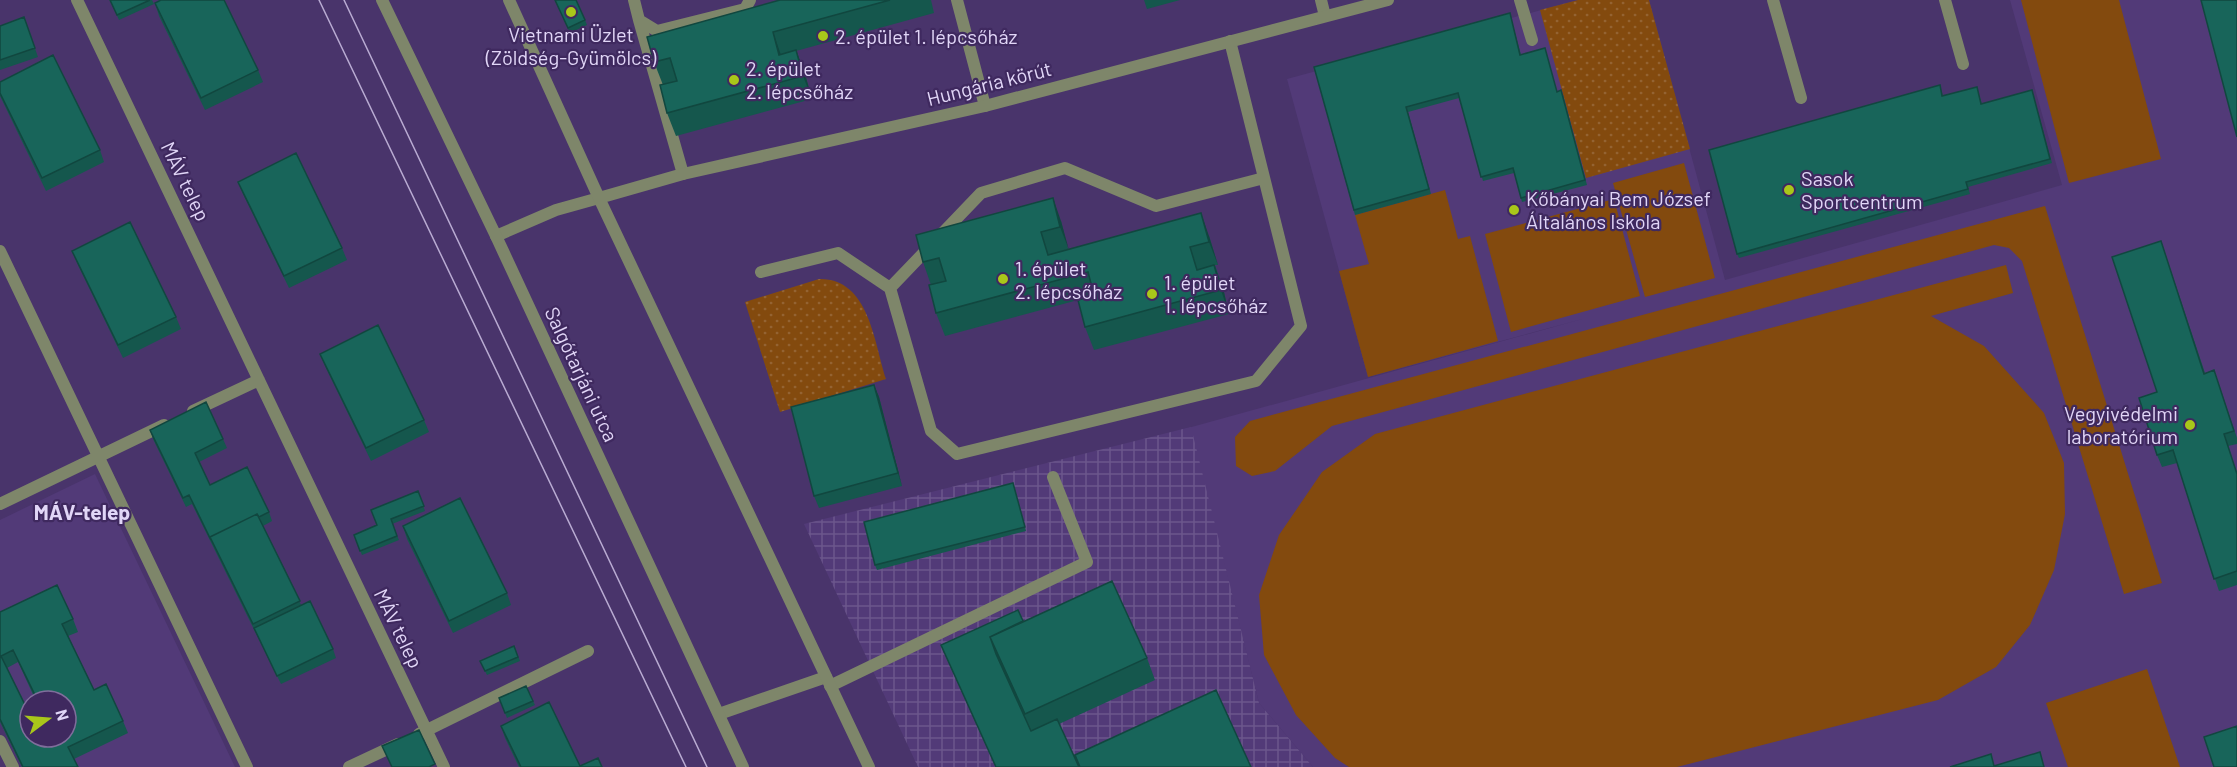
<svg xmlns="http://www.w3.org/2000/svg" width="2237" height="767" font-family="Barlow,sans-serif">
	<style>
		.built { fill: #523a78; fill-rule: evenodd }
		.industrial { fill: url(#industrial-grid) }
		.park { fill: url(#park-dots) }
		.garden { fill: #834a0e }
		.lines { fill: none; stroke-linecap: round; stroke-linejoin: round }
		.service { stroke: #7e866a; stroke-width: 12 }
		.minor { stroke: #7e866a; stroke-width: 12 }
		.tertiary { stroke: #7e866a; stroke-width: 12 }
		.tram { stroke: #b9abd2; stroke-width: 1.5 }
		.wall { fill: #15574d; fill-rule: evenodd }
		.shaded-wall { fill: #11473f }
		.building { fill: #18655a; stroke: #11473f; stroke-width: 1.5; fill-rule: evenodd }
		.poi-dot { fill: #a9c71a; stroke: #3f295f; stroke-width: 2 }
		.labels { text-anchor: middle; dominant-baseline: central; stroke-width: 4.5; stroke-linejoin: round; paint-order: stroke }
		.poi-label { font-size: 20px; fill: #e1d6f7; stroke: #3f295f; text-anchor: start }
		.street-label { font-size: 20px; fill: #e1d6f7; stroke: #3f295f }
		.neighbourhood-label { font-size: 21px; font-weight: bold; fill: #e1d6f7; stroke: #3f295f }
	</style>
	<defs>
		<pattern id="industrial-grid" width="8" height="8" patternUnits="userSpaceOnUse" patternTransform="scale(1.5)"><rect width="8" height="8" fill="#523a78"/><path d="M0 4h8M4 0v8" fill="none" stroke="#6b568c"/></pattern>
		<pattern id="park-dots" width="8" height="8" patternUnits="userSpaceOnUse" patternTransform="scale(1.5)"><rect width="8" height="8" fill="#834a0e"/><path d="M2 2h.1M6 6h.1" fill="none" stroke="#946332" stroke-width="1.8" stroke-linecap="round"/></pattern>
	</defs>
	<rect width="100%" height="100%" fill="#49346b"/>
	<path class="built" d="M1578,0h71l76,280 337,-95 -52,-185h227v767h-924l-54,-64 -40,-160 -161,-79 528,-146 -218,59 -81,-298z
		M95,474l140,293h-213l-22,-45v-202zM30,701h36v36h-36z"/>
	<path class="industrial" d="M1191,427l68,276 54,64h-395l-114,-243z"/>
	<path class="park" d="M1578,0h71l41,149 -104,29 -46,-168z
		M819,279c50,-1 55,63 67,100l-106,33 -35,-110z"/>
	<path class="garden" d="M2021,0h98l42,159 -92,24z
		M1684,163l31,115 -70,19 -32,-114z
		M1445,190l13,49 12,-3 28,105 -130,36 -29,-106 30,-7 -14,-49z
		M1614,199l26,97 -129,36 -26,-98z
		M2045,206l117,377 -38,11 -102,-333 -13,-13 -15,-3 -662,181 -57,45 -23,5 -16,-10 -1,-29 15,-16z
		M2006,265l7,28 -82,23 53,30 60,67 20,50 1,51 -11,56 -24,55 -34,42 -58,33 -261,67h-328l-14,-9 -39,-43 -32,-60 -5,-60 20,-60 43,-63 53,-38z
		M2147,669l33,98h-112l-22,-64z"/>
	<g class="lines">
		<path class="service" d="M634,0l5,20 18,11 88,-22 5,-9
			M957,0l28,106
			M1321,0l4,16
			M1520,0l12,40
			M1773,0l28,98
			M1945,0l18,64
			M639,20l44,154
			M496,236l60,-26 43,-12
			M761,272l77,-19 52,35 41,143 26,23 299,-73 45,-55 -71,-285
			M890,288l91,-95 84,-25 91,38 108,-28
			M830,686l257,-124 -34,-85
			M719,714l107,-37"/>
		<path class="minor" d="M77,0l367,767
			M509,0l90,198 270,569
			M599,198l84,-24 302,-68 403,-106
			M0,251l247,516
			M193,411l66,-31
			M0,504l164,-79
			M419,734l169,-83
			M0,741l13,26
			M349,767l49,-23"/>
		<path class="tertiary" d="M382,0l114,236 247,531"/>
		<path class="tram" d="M319,0l367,767
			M344,0l363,767"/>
	</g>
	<path class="wall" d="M110,0h42l2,4 -35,16z
		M555,0l30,20 2,5 -17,8z
		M780,0h151l3,13 -138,38 9,23 7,25 -136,37 -9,-23 -4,-28 -9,-23z
		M1144,0h36l-33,9z
		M155,3l103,67 5,12 -58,28 -46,-94z
		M24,17l14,40 -38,13v-44z
		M1511,18l10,37 36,37 6,3 24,90 -65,17 -8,-29 -31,8 -24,-83 -51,14 23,82 -76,21 -41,-148z
		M0,82l100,68 4,12 -58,29 -46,-95z
		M1940,85l3,11 35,-4 4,12 50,-14 20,73 -84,24 2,7 -231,64 -2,-4z
		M238,182l104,66 5,12 -58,28 -46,-94z
		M1061,221l7,28 141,-13 9,29h-3l8,23 6,26 -135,36 -9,-23 -7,-27 -133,36 -9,-23 -5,-28 -8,-23z
		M2161,241l44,132 9,-3 23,68v6l-9,2 9,27v112l-18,6 -42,-128 -15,4 -5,-12v-63z
		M72,251l104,66 5,12 -58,29 -46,-95z
		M320,354l104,66 5,12 -58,29 -46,-95z
		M874,385l5,12 23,89 -83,22 -5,-12z
		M150,430l73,9 4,9 -28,14 11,23 59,27 3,9 -9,5 38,79 32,44 3,9 -55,26 -89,-180 -6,3 -33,-68z
		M1013,483l13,48 -149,39 -2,-5z
		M418,491l7,20 -33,13 7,16 -37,15 -8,-20 23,-10z
		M403,526l104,67 4,12 -58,28 -46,-94z
		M0,612l73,7 5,13 -10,4 26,54 29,31 5,12 -54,26 4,8h-56l-22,-45zM18,662l18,39h30l-36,36 -23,-69z
		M1023,621l124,37 8,22 -96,44 -63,43 -53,-117z
		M514,646l6,15 -33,14 -7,-14z
		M499,698l34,3 2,4 -28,13z
		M501,726l79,40 22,1h-83l-14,-29z"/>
	<path class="shaded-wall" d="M773,32l8,23h-2z
		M796,50l9,24 7,25 -9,-23z
		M1053,198l8,23 8,29 -9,-23z
		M1201,213l8,23 9,29 -9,-23z
		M1214,265l9,23 6,26 -8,-24z
		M874,385l5,12 23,89 -4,-13z"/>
	<path class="building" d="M110,0h40l-33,15z
		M161,0h63l34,70 -57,28 -46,-95z
		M555,0h21l9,20 -17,8z
		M780,0h110l-117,32 6,23 17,-5 7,26 -136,37 -7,-28 17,-4 -7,-23 -16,4 -7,-25z
		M2201,0h36v137z
		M1510,13l10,42 25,-7 12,44 4,-2 24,90 -64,18 -8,-30 -32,9 -23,-84 -52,14 23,82 -75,21 -40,-143z
		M24,17l11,31 -35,12v-34z
		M53,55l47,95 -58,28 -42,-85v-11z
		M1940,85l2,11 35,-9 4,17 51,-14 18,69 -84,23 2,7 -231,65 -28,-104z
		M296,153l46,95 -58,28 -46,-94z
		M1053,198l7,29 -19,5 7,23 153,-42 8,29 -19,5 7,23 17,-5 7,25 -136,37 -7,-27 16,-5 -6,-23 -152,41 -7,-28 17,-4 -7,-23 -16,4 -7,-27z
		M130,222l46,95 -58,28 -46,-94z
		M2161,241l43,133 10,-4 20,61 -10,3 13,40v97l-23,8 -41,-129 -16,5 -18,-57 18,-6 -45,-135z
		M378,325l46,95 -58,28 -46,-94z
		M874,385l24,88 -84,23 -23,-89z
		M206,402l17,37 -28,14 15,32 37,-18 22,45 -10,5 -2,-3 -47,23 1,3 -22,-45 -6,3 -33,-68z
		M1013,483l12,44 -150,38 -11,-43z
		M418,491l6,15 -33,13 6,17 -37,15 -6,-16 23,-10 -6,-15z
		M460,498l47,95 -58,28 -46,-95z
		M257,514l43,87 -47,23 -43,-87z
		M1112,581l35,77 -122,56 -35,-77z
		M57,585l16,34 -11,5 32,66 12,-6 17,37 -55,26 10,20h-55l-23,-48v-107zM13,650l25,51h28v36h-36v-22l-29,-59z
		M310,601l23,48 -56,27 -23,-48z
		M1018,610l5,11 -33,16 6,17 35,77 26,-12 22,48h-83l-55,-122z
		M514,646l4,11 -33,14 -5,-10z
		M526,686l7,15 -28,12 -6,-15z
		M1216,690l35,77h-171l-5,-12z
		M549,702l31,64 18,-8 4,9h-81l-20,-41z
		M2237,726v41h-23l-10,-30z
		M419,730l16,34 -6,3h-37l-10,-21z
		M2040,752l4,15h-94l41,-13 3,12z"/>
	<g class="poi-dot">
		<circle cx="571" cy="12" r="6"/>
		<circle cx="823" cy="36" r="6"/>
		<circle cx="734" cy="80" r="6"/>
		<circle cx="1789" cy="190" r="6"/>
		<circle cx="1514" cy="210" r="6"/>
		<circle cx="1003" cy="279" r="6"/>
		<circle cx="1152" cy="294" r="6"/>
		<circle cx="2190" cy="425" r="6"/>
	</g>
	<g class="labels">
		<g class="poi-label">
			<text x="571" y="34" text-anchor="middle">Vietnami Üzlet<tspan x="571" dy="23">(Zöldség-Gyümölcs)</tspan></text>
			<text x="835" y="36">2. épület 1. lépcsőház</text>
			<text x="746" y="68">2. épület<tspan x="746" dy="23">2. lépcsőház</tspan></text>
			<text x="1801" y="178">Sasok<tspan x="1801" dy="23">Sportcentrum</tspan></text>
			<text x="1526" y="198">Kőbányai Bem József<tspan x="1526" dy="23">Általános Iskola</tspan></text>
			<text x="1015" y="268">1. épület<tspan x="1015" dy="23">2. lépcsőház</tspan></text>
			<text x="1164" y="282">1. épület<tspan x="1164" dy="23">1. lépcsőház</tspan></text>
			<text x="2178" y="413" text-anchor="end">Vegyivédelmi<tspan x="2178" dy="23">laboratórium</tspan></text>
		</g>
		<g class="street-label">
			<text transform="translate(989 83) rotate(-14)">Hungária körút</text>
			<text transform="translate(186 181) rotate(64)">MÁV telep</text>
			<text transform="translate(582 374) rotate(65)">Salgótarjáni utca</text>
			<text transform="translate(399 628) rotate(64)">MÁV telep</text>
		</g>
		<g class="neighbourhood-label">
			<text x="82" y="511">MÁV-telep</text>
		</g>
	</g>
	<g transform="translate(48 719) rotate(74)"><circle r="28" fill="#3f295f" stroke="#806e9c" stroke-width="1.5"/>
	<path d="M0-4.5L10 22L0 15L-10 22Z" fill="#a9c71a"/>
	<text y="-9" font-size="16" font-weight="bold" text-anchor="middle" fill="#e1d6f7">N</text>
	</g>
</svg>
